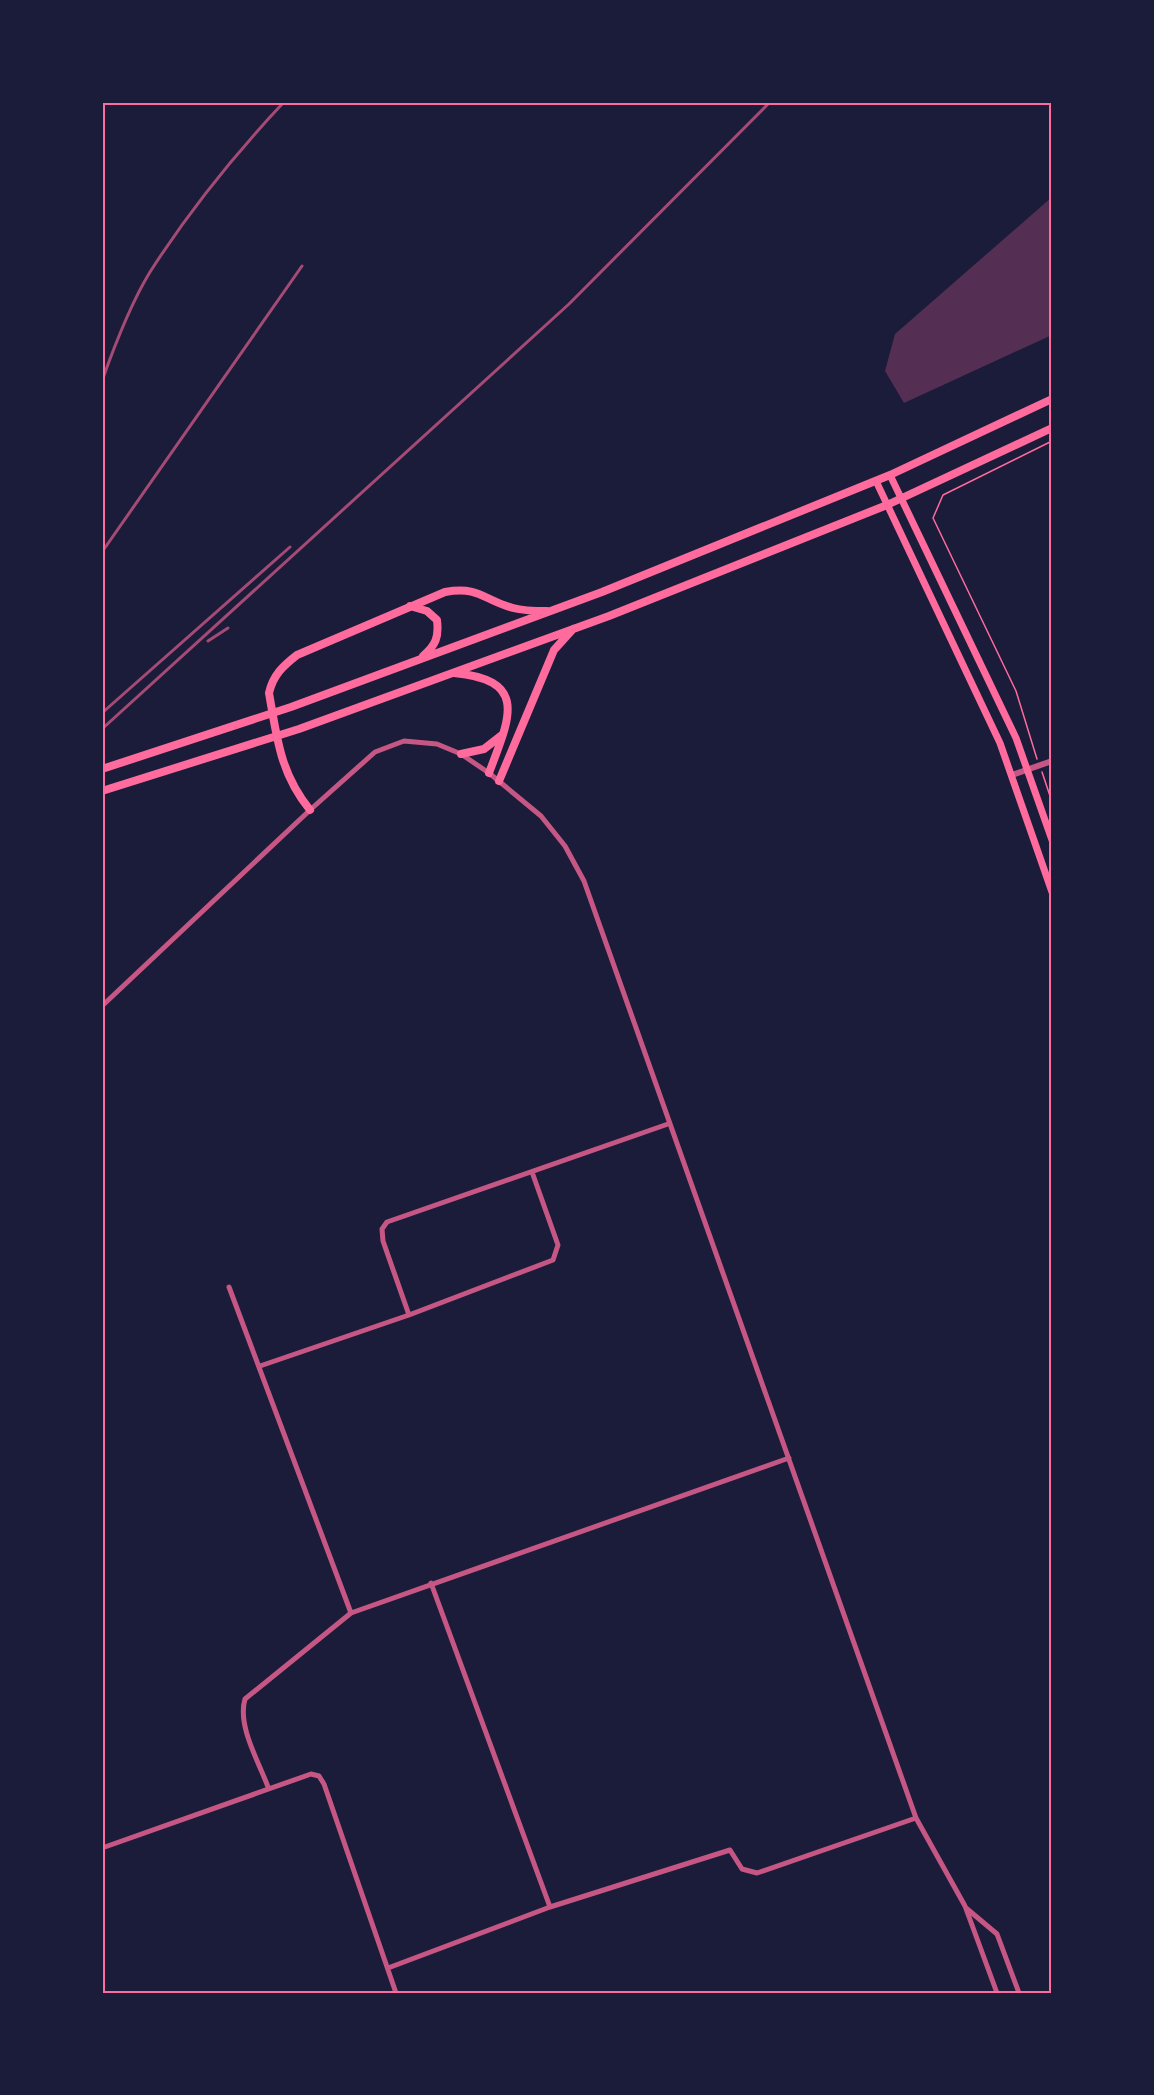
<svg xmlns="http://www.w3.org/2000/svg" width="1154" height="2095" font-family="'Libre Baskerville',serif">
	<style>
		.building { fill: #542f53 }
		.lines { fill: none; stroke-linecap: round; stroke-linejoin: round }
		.path { stroke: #ff6b9d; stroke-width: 1.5 }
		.minor { stroke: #c65784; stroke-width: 5 }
		.tertiary { stroke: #c65784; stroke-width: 6 }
		.secondary { stroke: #ff6b9d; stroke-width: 7 }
		.primary { stroke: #ff6b9d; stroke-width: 8 }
		.rail { stroke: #a44b75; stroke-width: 3 }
		.neatline { fill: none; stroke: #ff6b9d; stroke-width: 2 }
	</style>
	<rect width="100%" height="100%" fill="#1b1b3a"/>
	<path class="building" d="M1052,197v138l-148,68 -19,-32 10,-37z"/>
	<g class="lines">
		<path class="path" d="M1037,759l-21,-68 -83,-173 10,-23 109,-54
			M1042,772l10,30"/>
		<path class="minor" d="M102,1006l208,-196 65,-58 29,-11 33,3 24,10 28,19 52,43 24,30 19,35 332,937 49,88 32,87
			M229,1287l122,326
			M409,1315l-26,-74 -1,-12 5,-7 281,-98
			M260,1366l149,-51 144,-55 5,-15 -26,-73
			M431,1583l119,324
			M268,1787c-9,-25 -31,-61 -23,-88l106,-86 438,-155
			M102,1848l209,-74 8,2 5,8 72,209
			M966,1908l31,26 22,59
			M388,1968l162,-61 180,-57 12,19 15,4 159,-55"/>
		<path class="tertiary" d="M1012,775l40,-14"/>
		<path class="secondary" d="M890,475l126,263 36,102
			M876,481l124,262 52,149"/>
		<path class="primary" d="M410,606l17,5 10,9c2,17 -1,25 -14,36
			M454,673c76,7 55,46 35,100
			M461,754l23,-5 18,-14
			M102,769l189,-62 311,-115 288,-117 162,-76
			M499,781l55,-131 19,-21
			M102,791l197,-62 310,-113 278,-111 165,-77
			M310,810c-30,-37 -33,-72 -41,-117 4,-18 14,-27 28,-38l148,-63c35,-6 38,8 68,16 11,3 22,3 34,3"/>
		<path class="rail" d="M102,381c12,-34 29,-78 48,-109 39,-61 85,-118 134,-170
			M102,552l200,-286
			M208,641l20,-13
			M102,713l188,-166
			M102,729l467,-425 201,-202"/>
	</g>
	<rect width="1154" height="2095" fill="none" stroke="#1b1b3a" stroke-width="207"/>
	<rect x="104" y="104" width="946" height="1888" class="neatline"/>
</svg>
